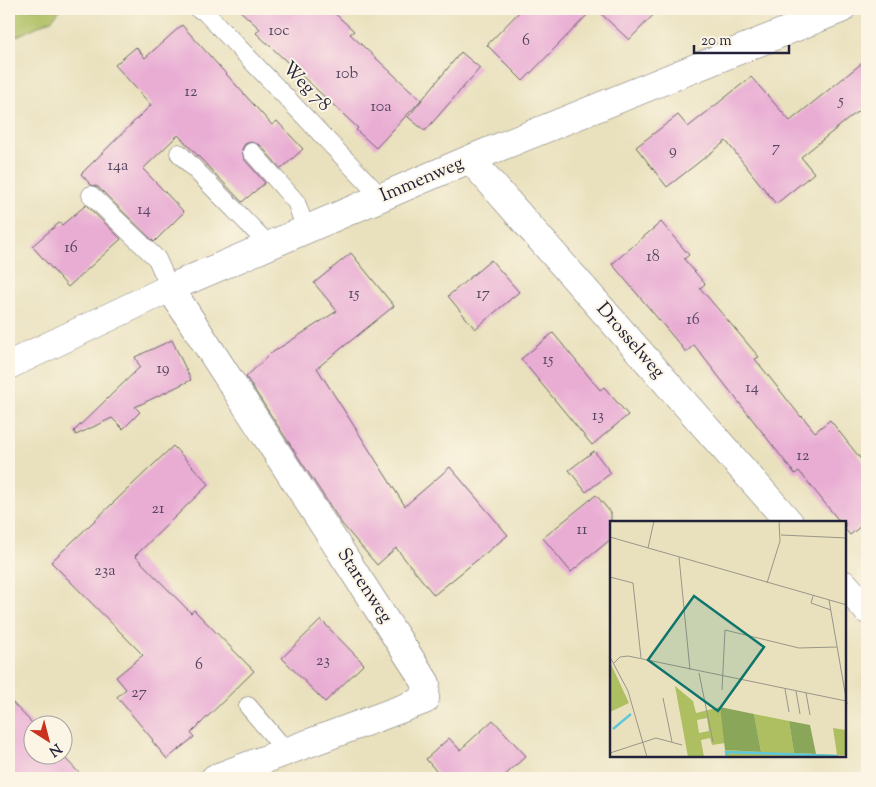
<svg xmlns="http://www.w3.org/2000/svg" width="876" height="787" font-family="'Sorts Mill Goudy',serif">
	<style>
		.green { fill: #aebf62; stroke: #68704e }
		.building { fill: #e9add4 }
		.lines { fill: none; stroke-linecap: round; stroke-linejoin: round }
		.service-casing { stroke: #686568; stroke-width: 19 }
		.minor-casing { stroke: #686568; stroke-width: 29 }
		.service { stroke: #fff; stroke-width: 18 }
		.minor { stroke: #fff; stroke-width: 28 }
		.labels { text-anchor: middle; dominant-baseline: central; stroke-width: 4; stroke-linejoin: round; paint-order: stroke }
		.number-label { font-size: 16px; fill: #544561 }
		.street-label { font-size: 19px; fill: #22223b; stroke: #fcf5e5 }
		.inset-river { fill: none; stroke: #5ec7d9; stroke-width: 2.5 }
		.inset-road { fill: none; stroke: #999589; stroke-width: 1 }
		.view { fill: #0f766e; fill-opacity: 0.15; stroke: #0f766e; stroke-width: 2.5 }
		.inset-edge { fill: none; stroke: #22223b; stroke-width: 2.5 }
	</style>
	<rect width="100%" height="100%" fill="#fcf5e5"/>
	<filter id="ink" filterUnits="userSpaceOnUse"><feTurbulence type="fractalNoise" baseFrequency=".02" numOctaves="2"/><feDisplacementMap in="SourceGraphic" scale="10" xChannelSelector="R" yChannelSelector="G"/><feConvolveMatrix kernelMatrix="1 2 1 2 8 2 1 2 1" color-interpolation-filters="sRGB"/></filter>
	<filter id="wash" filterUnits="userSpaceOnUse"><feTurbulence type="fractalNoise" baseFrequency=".0096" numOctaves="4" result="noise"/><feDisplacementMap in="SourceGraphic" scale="20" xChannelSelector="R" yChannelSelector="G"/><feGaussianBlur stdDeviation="1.12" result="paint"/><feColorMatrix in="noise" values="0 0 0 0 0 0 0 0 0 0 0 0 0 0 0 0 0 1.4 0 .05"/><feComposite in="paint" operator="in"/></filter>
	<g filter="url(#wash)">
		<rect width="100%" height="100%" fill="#e9e1bd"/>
		<path class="green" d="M9,9h51l-7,10 -44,21z"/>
		<g id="blocks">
			<path class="building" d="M238,9h92l24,22 -4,3 71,66 -45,48 -20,-18 2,-2 -102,-95 4,-4z
				M522,9h71l-70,72 -36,-36z
				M596,9h63l-30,31z
				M182,25l90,100 5,-4 26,28 -22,20 -21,-24 -10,-3 -5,2 -3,5 2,10 21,24 -23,19 -64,-67 -35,34 41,43 -30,30 -56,-55 -7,-2 -10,-11 70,-69 -36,-40 21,-18 9,11z
				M461,52l19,16 -55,63 -17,-14z
				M867,59v45l-66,53 13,16 -38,31 -50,-63 -59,46 -31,-40 42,-32 10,12 63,-50 39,44z
				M86,205l35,34 -53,48 -36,-41 27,-23 3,2z
				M661,222l28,33 -5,4 21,25 -5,4 59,69 -4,2 46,58 1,-1 13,16 15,-12 37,47v54l-17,14 -5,-6v-7h-5l-41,-51 -4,3 -101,-129 -8,7 -74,-88z
				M351,253l43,53 -77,62 88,138 45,-39 58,68 -74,60 -38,-47 -19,17 -35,-41 -96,-147 24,-23 67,-43 -23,-28z
				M491,260l28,32 -44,37 -27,-33z
				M553,333l47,57 4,-3 24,28 -36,30 -71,-86z
				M172,340l19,40 -56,27 5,5 -17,17 -11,-11 -36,17 -2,-4 66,-64 -5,-10z
				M173,446l36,38 -74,72 56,57 3,-3 60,61 -63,62 3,4 -27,22 -15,-18 1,-1 -36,-43 9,-8 -10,-12 27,-22 -92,-93z
				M594,451l17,22 -25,19 -17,-22z
				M596,495l15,18v26l-40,33 -28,-34z
				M321,620l43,44 -39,38 -43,-44z
				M9,699l24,25 -1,30h29l23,24h-75z
				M493,720l33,36 -24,22h-72l7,-6 -11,-13 23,-21 11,12z"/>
		</g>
	</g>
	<g filter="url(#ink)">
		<use href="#blocks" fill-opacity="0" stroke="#686568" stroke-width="1"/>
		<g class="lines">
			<g class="service-casing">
				<path id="service" d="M198,9l6,2 177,186
					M252,152l44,50 10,28
					M179,153l90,92
					M91,195l66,64 13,29
					M248,706l39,46"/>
			</g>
			<g class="minor-casing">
				<path id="minor" d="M470,159l319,363
					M170,288l256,395 -1,17 -210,78
					M9,365l161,-77 300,-129 371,-150
					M845,585l22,25"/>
			</g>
			<use href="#service" class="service"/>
			<use href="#minor" class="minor"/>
		</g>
	</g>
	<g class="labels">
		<g class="number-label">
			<text x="279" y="31">10c</text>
			<text x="526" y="41">6</text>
			<text x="347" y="74">10b</text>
			<text x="191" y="92">12</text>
			<text x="841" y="101">5</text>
			<text x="381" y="107">10a</text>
			<text x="776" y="148">7</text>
			<text x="673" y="151">9</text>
			<text x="118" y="166">14a</text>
			<text x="144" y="210">14</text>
			<text x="71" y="248">16</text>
			<text x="653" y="257">18</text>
			<text x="354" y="294">15</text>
			<text x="483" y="294">17</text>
			<text x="693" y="320">16</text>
			<text x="548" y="360">15</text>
			<text x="163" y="369">19</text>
			<text x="752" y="388">14</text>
			<text x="598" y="416">13</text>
			<text x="803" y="456">12</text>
			<text x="158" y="509">21</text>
			<text x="582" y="530">11</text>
			<text x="105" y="571">23a</text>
			<text x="323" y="661">23</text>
			<text x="199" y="665">6</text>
			<text x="139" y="693">27</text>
		</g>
		<g class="street-label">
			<text transform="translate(306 87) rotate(46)">Weg 78</text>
			<text transform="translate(422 180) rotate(-23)">Immenweg</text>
			<text transform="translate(630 341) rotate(49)">Drosselweg</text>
			<text transform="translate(364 586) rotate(57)">Starenweg</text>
		</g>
	</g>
	<g transform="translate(610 521)">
		<rect width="236" height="236" fill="#e9e1bd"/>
		<path d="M0,141l19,41 -19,9zM65,165l18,15 3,12 24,-6 5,36 -13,2 -2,-7 -9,2 3,17h-16zM97,197l2,13 -10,2 -2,-13zM144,193l35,7 5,32 43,2 -4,-27 13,2v25l-120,2 -1,-7 36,2z" fill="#aebf62" fill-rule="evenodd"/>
		<path d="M110,186l34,7 7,38 -36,-2zM179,200l21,4 6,29 -22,-1z" fill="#8aa658"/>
		<path class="inset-river" d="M3,208l18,-15M117,236l-1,-5 112,4"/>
		<path class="inset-road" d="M171,14l66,3M0,16l237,68M38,27l6,-27M69,36l11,113M0,56l23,6 8,75M157,62l13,-42 -1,-20M203,75l-2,7 20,7M219,79l18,104M0,136l18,34 19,66M4,142l6,-6 8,-1 218,45M89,152l14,69M175,168l4,23M112,169l3,-60 74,18 38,-1M186,170l4,23M196,172l4,22M53,177l9,44M0,232l46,-15 26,7"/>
		<path class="view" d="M84,75l70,51 -46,64 -70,-51z"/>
		<rect width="236" height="236" class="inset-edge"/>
	</g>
	<rect width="876" height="787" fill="none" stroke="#fcf5e5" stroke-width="30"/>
	<g transform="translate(48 740) rotate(144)"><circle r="24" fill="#fcf5e5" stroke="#a5a1a1"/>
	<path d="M0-4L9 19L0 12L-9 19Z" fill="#c8321e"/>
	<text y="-8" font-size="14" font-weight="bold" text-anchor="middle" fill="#22223b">N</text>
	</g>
	<path d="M694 45v8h95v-8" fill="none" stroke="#22223b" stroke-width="2.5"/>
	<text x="701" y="45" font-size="15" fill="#22223b" stroke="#fcf5e5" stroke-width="4" paint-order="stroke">20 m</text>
</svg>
